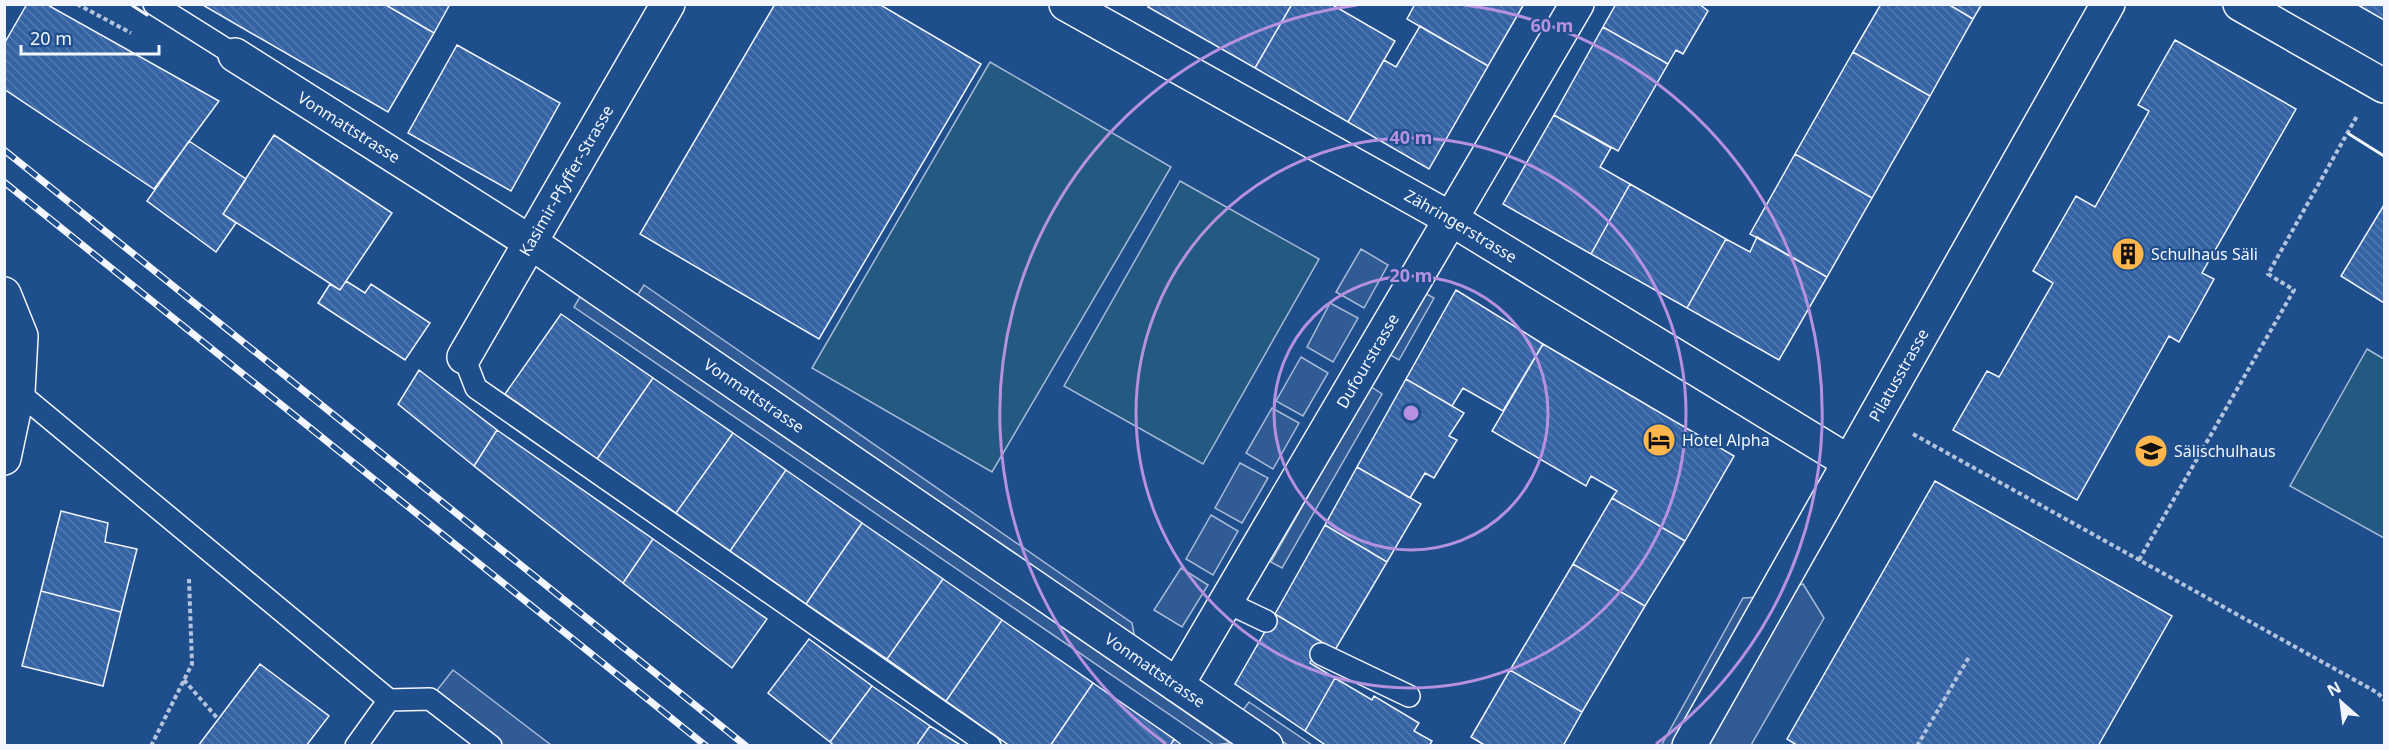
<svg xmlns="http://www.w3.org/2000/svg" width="2389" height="750" font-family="'Noto Sans',sans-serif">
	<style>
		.green { fill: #245a82; stroke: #a8bbd7; stroke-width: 1.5 }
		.parking { fill: #305b95; stroke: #a8bbd7; stroke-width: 1.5 }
		.building { fill: url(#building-back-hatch); stroke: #f2f6ff; stroke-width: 1.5 }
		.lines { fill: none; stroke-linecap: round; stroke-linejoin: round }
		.service-casing { stroke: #f2f6ff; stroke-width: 24 }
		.minor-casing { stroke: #f2f6ff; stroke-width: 36 }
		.path { stroke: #b3c4dc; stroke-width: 4; stroke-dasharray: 4.5 3; stroke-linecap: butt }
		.service { stroke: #1f4e8c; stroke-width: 21 }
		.minor { stroke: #1f4e8c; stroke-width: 33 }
		.rail-casing { stroke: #f2f6ff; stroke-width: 7 }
		.rail { stroke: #1f4e8c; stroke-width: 4.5; stroke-dasharray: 14; stroke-linecap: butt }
		.wall { stroke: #f2f6ff; stroke-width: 3 }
		.ring { fill: none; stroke: #b691df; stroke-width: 3 }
		.labels { text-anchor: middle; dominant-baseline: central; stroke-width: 4.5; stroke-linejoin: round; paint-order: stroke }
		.street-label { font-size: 16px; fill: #f2f6ff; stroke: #1f4e8c }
		.poi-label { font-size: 16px; fill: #f2f6ff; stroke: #1f4e8c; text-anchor: start }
		.centre { fill: #b691df; stroke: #1f4e8c; stroke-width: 3 }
		.ring-label { font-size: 18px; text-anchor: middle; font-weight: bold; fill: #b691df; stroke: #1f4e8c; stroke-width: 4.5; stroke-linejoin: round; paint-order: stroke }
	</style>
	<defs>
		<pattern id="building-back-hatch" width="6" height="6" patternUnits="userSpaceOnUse" patternTransform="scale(1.5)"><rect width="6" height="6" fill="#3563a3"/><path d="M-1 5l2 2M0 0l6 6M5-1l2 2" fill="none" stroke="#537ab1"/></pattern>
	</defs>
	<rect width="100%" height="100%" fill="#1f4e8c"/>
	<path class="green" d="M990,62l181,105 -179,305 -180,-104z
		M1180,181l139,78 -116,205 -139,-78z
		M2367,349l17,10v179l-94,-52z"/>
	<path class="parking" d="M1361,249l27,16 -24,43 -28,-16z
		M644,285l488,338 3,16 -498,-343z
		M1423,292l11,6 -35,62 -10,-6z
		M581,295l649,448 -16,2 -640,-438z
		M1330,303l28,15 -25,44 -26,-15z
		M1301,357l27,16 -25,43 -27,-15z
		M1370,386l12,8 -100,174 -11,-6z
		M1272,408l27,15 -26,46 -27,-16z
		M1240,463l28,15 -26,45 -27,-15z
		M1211,515l27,16 -25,44 -27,-16z
		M1181,568l27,17 -26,42 -28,-17z
		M1803,584l21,34 -73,127 -90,1 82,-148 18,-1z
		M453,670l98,75h-60l-61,-46z
		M1249,702l63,43h-24l-47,-32z"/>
	<path class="building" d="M27,4h19l173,97 -65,88 -150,-100v-45z
		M201,4h183l50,29 -46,79z
		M384,4h66l-16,29z
		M775,4h104l102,60 -162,275 -179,-105z
		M1150,4h142l-37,64 -107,-61z
		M1292,4h39l64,37 -47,81 -93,-54z
		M1415,4h109l-36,62 -81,-47z
		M1616,4h83l9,7 -25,43 -7,-4 -8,14 -65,-37z
		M1881,4h67l25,15 -43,77 -77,-44z
		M1948,4h34l-9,15z
		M2356,4h28v16z
		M1420,26l68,40 -59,103 -81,-47 36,-62 12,7z
		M1603,27l65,37 -50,87 -64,-36z
		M2175,40l121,69 -94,164 12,6 -17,31 -18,32 -10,-6 -92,164 -124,-70 34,-59 12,6 54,-94 -20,-12 43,-75 19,11 54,-96 -11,-6z
		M457,45l103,58 -49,88 -103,-58z
		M1853,52l77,44 -58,102 -77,-44z
		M1554,115l57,33 -11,19 30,17 -39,70 -88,-50z
		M274,135l118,78 -52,77 -117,-76z
		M189,141l57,38 -23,35 13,9 -20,29 -69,-51z
		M1795,154l77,44 -45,79 -77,-43z
		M1630,184l96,55 -39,69 -96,-54z
		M2384,205v98l-43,-27z
		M1757,237l70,40 -48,83 -92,-52 39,-69 24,13z
		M346,281l19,12 6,-9 59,39 -25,37 -87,-57 12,-19 10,6z
		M1456,290l87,54 -40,67 -40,-23 -11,18 -46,-27z
		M561,314l92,64 -56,81 -92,-65z
		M1543,344l191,112 -49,85 -73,-43 5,-7 -26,-15 -5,10 -94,-55z
		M419,370l78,60 -23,36 -76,-62z
		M653,378l80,55 -57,80 -79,-54z
		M1406,379l58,34 -15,23 8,4 -23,38 -9,-5 -15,25 -53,-31z
		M497,430l156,109 -30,44 -149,-117z
		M733,433l53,37 -56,81 -54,-38z
		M1357,467l64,37 -34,58 -62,-37z
		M786,470l76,53 -56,81 -76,-53z
		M1935,481l237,135 -74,130h-300l-11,-7z
		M1612,498l73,43 -40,65 -72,-42z
		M61,511l47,12 -3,19 32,7 -16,63 -80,-21z
		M862,523l81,56 -56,80 -81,-55z
		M1325,525l62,37 -52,88 -60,-36z
		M653,539l114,80 -35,49 -109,-85z
		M1573,564l72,42 -63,106 -72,-42z
		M943,579l59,41 -56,81 -59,-42z
		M41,591l80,21 -18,74 -81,-20z
		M1275,614l47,28 -12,21 25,15 -30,53 -70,-47z
		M1002,620l91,63 -43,63h-40l-64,-45z
		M809,639l63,47 -42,56 -62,-49z
		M260,664l69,52 -23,30h-108z
		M1510,670l72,42 -19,34h-77l-15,-9z
		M1335,678l37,22 2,-4 45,27 -5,8 18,10 -3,5h-102l-22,-15z
		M1093,683l81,56 -4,7h-120z
		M872,686l58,40 -14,20h-82l-4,-4z
		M930,726l32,20h-46z
		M1174,739l9,7h-13z"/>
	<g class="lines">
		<g class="service-casing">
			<path id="service" d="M154,4l81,51
				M464,357l12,31 514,358
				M18,392l371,308
				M1226,602l40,19
				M1321,654l88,42
				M356,746l33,-46 41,-1 61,47"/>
		</g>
		<g class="minor-casing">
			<g id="minor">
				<path id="s1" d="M1066,4l385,215 398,243"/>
				<path d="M2240,4l144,82"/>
				<path id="s2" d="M235,55l295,187 736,504"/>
				<path d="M4,294l17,42 -3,56 -14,66"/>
				<path id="s3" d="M464,357l204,-353"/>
				<path id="s4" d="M1177,685l400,-681"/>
				<path id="s5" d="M1689,746l419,-742"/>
			</g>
		</g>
		<path class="path" d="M77,4l54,29
			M1913,434l465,259 6,7
			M2139,560l155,-270 -26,-16 89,-158
			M184,680l34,39
			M151,746l41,-82 -3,-85
			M1917,746l52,-89"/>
		<use href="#service" class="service"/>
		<use href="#minor" class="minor"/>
		<g class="rail-casing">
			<path id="rail" d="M4,150l742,596
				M4,182l702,564"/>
		</g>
		<use href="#rail" class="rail"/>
		<path class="wall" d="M130,4l17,11
			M2349,134l35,22"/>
	</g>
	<g class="ring">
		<circle cx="1411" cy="413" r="137"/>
		<circle cx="1411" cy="413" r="275"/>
		<path d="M1166 744A412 412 0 0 1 1357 5M1465 5A412 412 0 0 1 1656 744"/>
	</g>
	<defs>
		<g id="building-disc" transform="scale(1.725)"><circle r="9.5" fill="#ffb74d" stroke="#1f4e8c"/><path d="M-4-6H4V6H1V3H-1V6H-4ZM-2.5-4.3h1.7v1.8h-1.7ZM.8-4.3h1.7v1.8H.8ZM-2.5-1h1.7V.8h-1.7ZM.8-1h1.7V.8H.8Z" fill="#111"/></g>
		<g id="hotel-disc" transform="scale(1.725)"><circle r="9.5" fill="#ffb74d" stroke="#1f4e8c"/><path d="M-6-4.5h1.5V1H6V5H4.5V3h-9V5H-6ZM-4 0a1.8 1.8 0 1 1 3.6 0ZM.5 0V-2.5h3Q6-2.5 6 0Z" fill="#111"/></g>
		<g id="school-disc" transform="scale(1.725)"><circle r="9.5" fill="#ffb74d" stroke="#1f4e8c"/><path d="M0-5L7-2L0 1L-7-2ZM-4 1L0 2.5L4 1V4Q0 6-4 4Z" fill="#111"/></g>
	</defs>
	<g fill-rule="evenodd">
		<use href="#building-disc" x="2128" y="254"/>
		<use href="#hotel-disc" x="1659" y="440"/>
		<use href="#school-disc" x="2151" y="451"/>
	</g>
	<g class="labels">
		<g class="street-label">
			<text stroke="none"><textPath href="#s2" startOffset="135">Vonmattstrasse</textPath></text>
			<text stroke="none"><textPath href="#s3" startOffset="204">Kasimir-Pfyffer-Strasse</textPath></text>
			<text stroke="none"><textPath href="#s1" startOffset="453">Zähringerstrasse</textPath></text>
			<text stroke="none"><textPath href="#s4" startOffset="376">Dufourstrasse</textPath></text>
			<text stroke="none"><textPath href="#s5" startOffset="426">Pilatusstrasse</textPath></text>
			<text stroke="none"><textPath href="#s2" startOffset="621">Vonmattstrasse</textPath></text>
			<text stroke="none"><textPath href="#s2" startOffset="1107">Vonmattstrasse</textPath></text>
		</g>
		<g class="poi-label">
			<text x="2151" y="254">Schulhaus Säli</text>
			<text x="1682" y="440">Hotel Alpha</text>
			<text x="2174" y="451">Sälischulhaus</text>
		</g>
	</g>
	<circle cx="1411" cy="413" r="9" class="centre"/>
	<g class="ring-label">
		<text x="1552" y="32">60 m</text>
		<text x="1411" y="144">40 m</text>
		<text x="1411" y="282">20 m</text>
	</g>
	<rect width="2389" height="750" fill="none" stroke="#f2f6ff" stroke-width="12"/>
	<g transform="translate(2341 702) rotate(332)" stroke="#1f4e8c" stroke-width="4.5" paint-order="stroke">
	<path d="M0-4.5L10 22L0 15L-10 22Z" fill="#f2f6ff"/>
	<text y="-9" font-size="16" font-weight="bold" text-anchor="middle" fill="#f2f6ff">N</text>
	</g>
	<path d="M21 45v9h138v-9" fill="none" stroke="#f2f6ff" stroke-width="3"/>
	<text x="30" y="45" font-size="18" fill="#f2f6ff" stroke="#1f4e8c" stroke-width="4.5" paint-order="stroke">20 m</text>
</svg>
